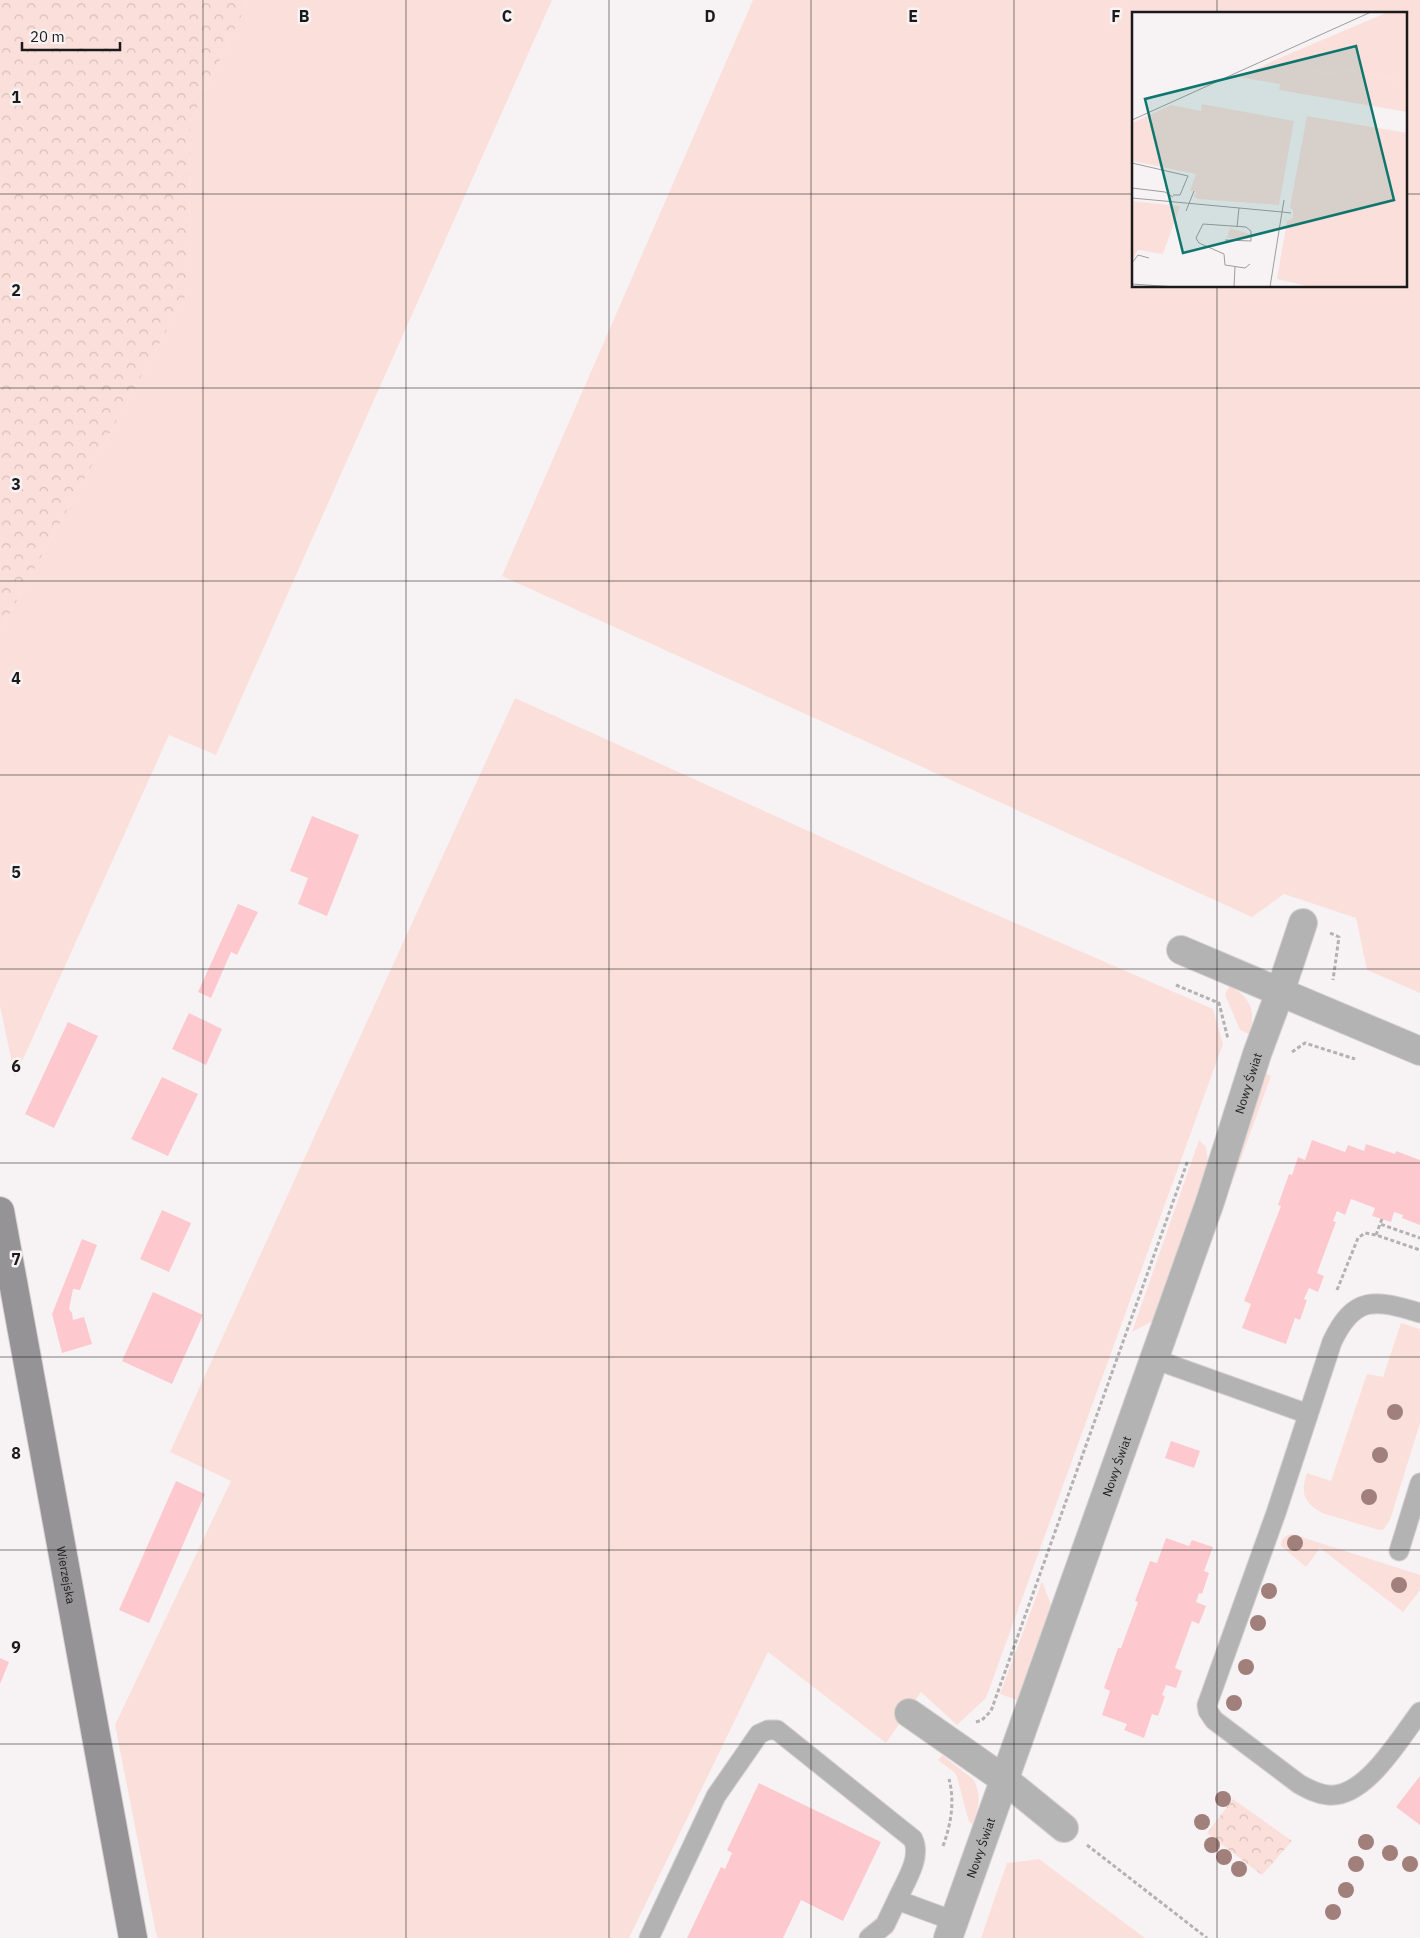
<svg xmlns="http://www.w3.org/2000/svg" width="1420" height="1938" font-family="'IBM Plex Sans',sans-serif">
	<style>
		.green { fill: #fbdfda; fill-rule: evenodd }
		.forest { fill: url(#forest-crowns) }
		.building { fill: #fdc9ce }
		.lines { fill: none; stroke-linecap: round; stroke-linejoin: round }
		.lane-casing { stroke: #d4d0d1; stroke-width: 21 }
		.street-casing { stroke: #d4d0d1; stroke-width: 30 }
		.secondary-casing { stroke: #d4d0d1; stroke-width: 30 }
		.path { stroke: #b4b1b2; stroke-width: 3; stroke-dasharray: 4 2.5; stroke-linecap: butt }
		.lane { stroke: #b4b3b4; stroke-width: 19 }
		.street { stroke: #b4b3b4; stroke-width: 28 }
		.secondary { stroke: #959395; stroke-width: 28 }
		.tree { fill: #a17f7a }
		.grid { fill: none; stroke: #1b191a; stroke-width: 1; stroke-opacity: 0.55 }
		.labels { text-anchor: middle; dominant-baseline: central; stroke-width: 5; stroke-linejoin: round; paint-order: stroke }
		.street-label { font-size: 12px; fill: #1b191a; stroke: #f7f3f4 }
		.inset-road { fill: none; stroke: #9f9c9d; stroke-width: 1 }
		.view { fill: #0f766e; fill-opacity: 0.15; stroke: #0f766e; stroke-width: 2.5 }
		.inset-edge { fill: none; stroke: #1b191a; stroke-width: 2.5 }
		.grid-label { font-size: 16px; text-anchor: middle; font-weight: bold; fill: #1b191a; stroke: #f7f3f4; stroke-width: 5; stroke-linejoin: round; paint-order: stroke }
	</style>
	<defs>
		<pattern id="forest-crowns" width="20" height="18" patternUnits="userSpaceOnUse" patternTransform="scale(1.25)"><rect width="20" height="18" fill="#fbdfda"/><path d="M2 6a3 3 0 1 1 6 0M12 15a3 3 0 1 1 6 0" fill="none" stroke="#d7bfba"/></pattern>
	</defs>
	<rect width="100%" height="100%" fill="#f7f3f4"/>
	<path class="green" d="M249,0h303l-336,755 -47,-20 -154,342 -15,-71v-375l189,-341 1,-168z
		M753,0h667v993l-53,-23 -11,-52 -72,-24 -32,23 -750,-341zM1134,14h272v272h-272z
		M515,698l406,184 292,127 10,35 -237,654 -29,27 -36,-33 -35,51 -118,-91 -139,286h-472l-42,-213 116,-244 -61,-29z
		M1229,986c21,10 28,26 20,48l-9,-4 -15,-35z
		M1265,1073l6,3 -40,110 17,-59z
		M1199,1140l7,7 2,15 -55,159 -21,11z
		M1401,1323l19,6v94l-30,97 -7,10h-4l-57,-17c-18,-10 -22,-20 -15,-40l24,8 36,-107 16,3z
		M1292,1534l128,41v15l-17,22 -83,-64 -14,19 -25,-21c0,-7 3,-10 11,-12z
		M1042,1581l9,24 -34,95 -17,-6z
		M942,1755l31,24c10,17 5,29 0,46l-4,-3 -12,-45 -2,-4 -17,-13z
		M1039,1859l106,79h-164l26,-75z"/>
	<path class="forest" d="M0,0h249l-59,122 -1,168 -189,341z
		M1233,1799l59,42 -30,34 -55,-42z"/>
	<path class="building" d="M312,816l47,19 -32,81 -29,-12 10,-26 -18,-7z
		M238,904l20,8 -21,43 -6,-3 -20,46 -13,-6z
		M189,1013l33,16 -16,36 -34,-16z
		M68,1022l30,14 -44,92 -29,-14z
		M162,1077l36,17 -30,62 -37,-17z
		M1312,1140l33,12 3,-7 16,6 2,-7 29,10 1,-3 24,9v65l-18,-7 1,-3 -9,-3 -3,10 -19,-6 3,-8 -24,-9 -6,16 -8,-4 -4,10 3,1 -19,51 7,3 -6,16 -9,-4 -5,11 3,1 -7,20 -5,-2 -9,26 -44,-16 9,-24 -7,-3 37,-95 -3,-1 11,-31 3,1 6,-18 7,3z
		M162,1210l29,13 -22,49 -29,-13z
		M82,1239l15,6 -17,45 -7,-1 -4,20 3,4 1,7 11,-3 8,27 -30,9 -10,-39z
		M153,1292l50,23 -31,69 -50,-23z
		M1171,1441l29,10 -6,17 -29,-10z
		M176,1481l29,13 -56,129 -30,-13z
		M1166,1538l23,8 3,-6 21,7 -9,24 5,2 -7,21 -3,-1 -3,9 10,4 -7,18 -7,-3 -17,47 7,3 -6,17 -10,-3 -4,10 3,1 -7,20 -6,-2 -8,24 -20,-8 3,-6 -25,-9 8,-24 -6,-3 14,-40h3l17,-46 -3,-1 15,-40 7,2z
		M0,1658l9,4 -9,22z
		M1420,1776v49l-24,-18z
		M759,1783l122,59 -38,79 -42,-21 -18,38h-96l34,-71 4,2 7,-16 -5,-3z"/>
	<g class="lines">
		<g class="lane-casing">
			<path id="lane" d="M1420,1313c-45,-14 -66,-18 -88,29l-56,171 -69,192 1,6 6,9 85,64c9,5 18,10 29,11 37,4 72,-57 92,-83
				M1154,1359l154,55
				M1399,1551l21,-68
				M649,1938l67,-142 43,-62 9,-4h9l136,109c9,19 -8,43 -16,61
				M869,1938l16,-13 12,-25 57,21"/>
		</g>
		<g class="street-casing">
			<g id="street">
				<path d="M1181,950l99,42 23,-69"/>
				<path d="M909,1713l96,67 59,48"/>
				<path id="s1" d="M948,1938l262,-736 47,-148 23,-62 140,59"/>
			</g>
		</g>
		<g class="secondary-casing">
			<g id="secondary">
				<path id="s2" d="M0,1211l133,727"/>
			</g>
		</g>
		<path class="path" d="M1330,933l9,4 -6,43
			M1176,985l43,18 9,36
			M1292,1052l13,-9 50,16
			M1382,1219l-2,5 40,14
			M1376,1235l4,-11
			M1337,1290l21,-52 7,-5 11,2 44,15
			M976,1722l6,-2 9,-9 197,-551
			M1087,1845l120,93
			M943,1846c8,-22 12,-44 6,-67"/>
		<use href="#lane" class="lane"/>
		<use href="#street" class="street"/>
		<use href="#secondary" class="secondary"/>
	</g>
	<g class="tree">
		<circle cx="1395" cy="1412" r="8"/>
		<circle cx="1380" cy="1455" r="8"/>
		<circle cx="1369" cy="1497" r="8"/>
		<circle cx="1295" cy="1543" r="8"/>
		<circle cx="1399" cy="1585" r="8"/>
		<circle cx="1269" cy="1591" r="8"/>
		<circle cx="1258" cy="1623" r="8"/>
		<circle cx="1246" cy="1667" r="8"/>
		<circle cx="1234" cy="1703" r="8"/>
		<circle cx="1223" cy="1799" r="8"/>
		<circle cx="1202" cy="1822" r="8"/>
		<circle cx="1366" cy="1842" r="8"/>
		<circle cx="1212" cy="1845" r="8"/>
		<circle cx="1390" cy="1853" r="8"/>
		<circle cx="1224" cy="1857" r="8"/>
		<circle cx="1356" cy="1864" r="8"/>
		<circle cx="1410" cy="1864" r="8"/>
		<circle cx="1239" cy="1869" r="8"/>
		<circle cx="1346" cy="1890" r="8"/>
		<circle cx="1333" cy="1912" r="8"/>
	</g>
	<path class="grid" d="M203,0v1938M406,0v1938M609,0v1938M811,0v1938M1014,0v1938M1217,0v14M0,194h1134M1406,194h14M1217,286v1652M0,388h1420M0,581h1420M0,775h1420M0,969h1420M0,1163h1420M0,1357h1420M0,1550h1420M0,1744h1420"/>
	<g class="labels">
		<g class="street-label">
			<text stroke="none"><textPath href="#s1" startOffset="906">Nowy Świat</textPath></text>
			<text stroke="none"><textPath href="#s1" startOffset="501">Nowy Świat</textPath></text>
			<text stroke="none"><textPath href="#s2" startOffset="370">Wierzejska</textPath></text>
			<text stroke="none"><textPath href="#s1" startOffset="96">Nowy Świat</textPath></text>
		</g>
	</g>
	<g transform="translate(1132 12)">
		<rect width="275" height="275" fill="#f7f3f4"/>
		<path d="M143,48l54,14 19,-4 59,12v30l-128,-22 1,-6 -41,-7zM70,92l92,17 -15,84 -81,-6 -4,-2 2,-5 -6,-2 6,-16 -64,-13v-38l39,-18 30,6zM175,104l100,17v154h-96l-34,-8 10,-58 6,-3v-8l-3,-3zM0,189l48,5 -17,48 -25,-4 -5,9zM98,216l20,6 -1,5 -22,-1z" fill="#fbdfda"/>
		<path d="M256,0h19v70l-59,-12 -19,4 -54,-14z" fill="#fbdfda"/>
		<path class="inset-road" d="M0,108l239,-108M0,151l56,13 -8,19h-7M0,176l33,4 8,5M0,186l150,14 -12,75M152,188l-2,12 9,1M54,199l8,-20M105,215l2,-19M93,228l26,1v-10l-5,-4 -43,-3 -7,14 3,5 25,11 1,11 20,3 5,-4M0,251l6,-8 11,3M0,272l44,3M102,275l1,-20"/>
		<path class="view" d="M224,34l38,154 -211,53 -38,-154z"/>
		<rect width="275" height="275" class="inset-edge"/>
	</g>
	<g class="grid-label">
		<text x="304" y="22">B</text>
		<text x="507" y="22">C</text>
		<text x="710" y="22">D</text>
		<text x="913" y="22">E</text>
		<text x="1116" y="22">F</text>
		<text x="16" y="103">1</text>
		<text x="16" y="296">2</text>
		<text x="16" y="490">3</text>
		<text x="16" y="684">4</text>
		<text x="16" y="878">5</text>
		<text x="16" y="1072">6</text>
		<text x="16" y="1265">7</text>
		<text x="16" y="1459">8</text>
		<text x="16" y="1653">9</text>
	</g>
	<path d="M22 42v8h98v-8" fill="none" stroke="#1b191a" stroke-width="2.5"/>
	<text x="30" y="42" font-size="15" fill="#1b191a" stroke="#f7f3f4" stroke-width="4" paint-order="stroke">20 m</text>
</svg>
